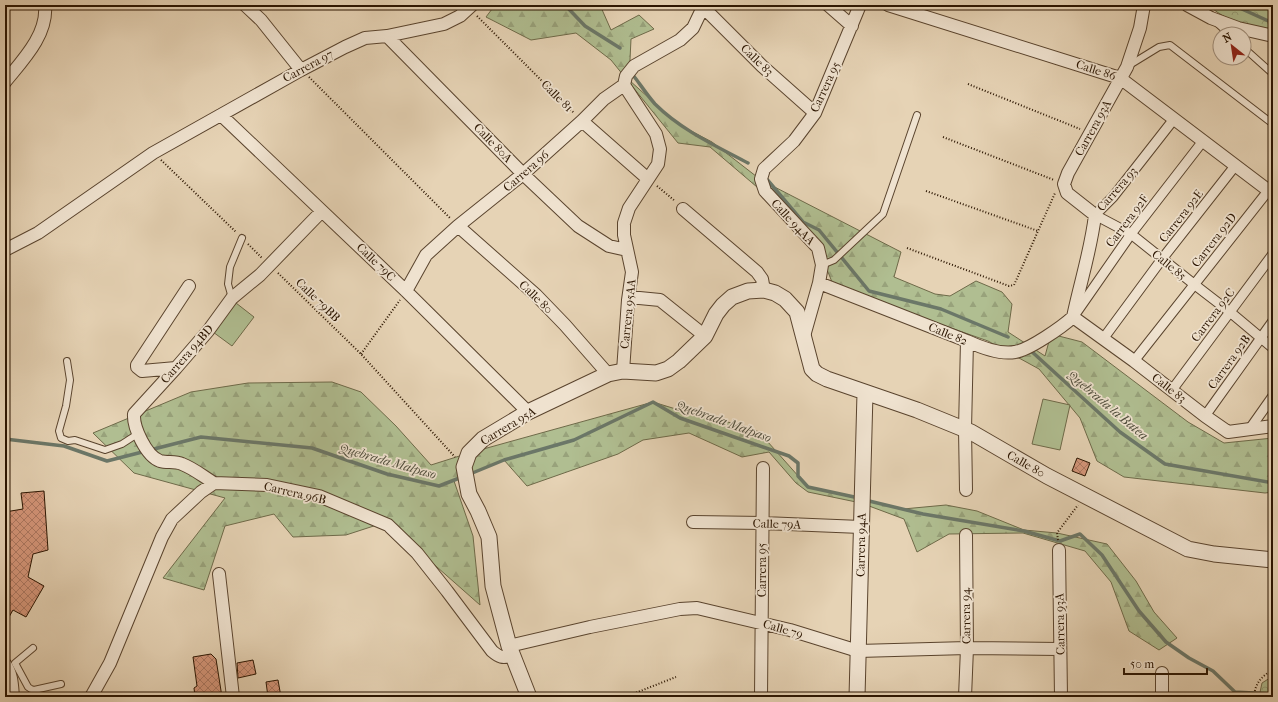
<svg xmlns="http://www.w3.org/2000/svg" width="1278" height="702" font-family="'IM FELL French Canon',serif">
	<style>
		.forest { fill: url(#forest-firs); stroke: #6e6a49 }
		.park { fill: url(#park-crowns); stroke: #6e6a49 }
		.garden { fill: #b0be91; stroke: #6e6a49 }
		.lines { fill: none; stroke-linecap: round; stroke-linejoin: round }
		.stream { stroke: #6b7768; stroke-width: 3.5 }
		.building { fill: url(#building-cross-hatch); stroke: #2b1501 }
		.service-casing { stroke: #5a442e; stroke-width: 8 }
		.pedestrian-casing { stroke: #5a442e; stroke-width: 11 }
		.minor-casing { stroke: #5a442e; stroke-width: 14 }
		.tertiary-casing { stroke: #5a442e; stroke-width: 17 }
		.path { stroke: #2b1501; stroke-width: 2; stroke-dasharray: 1 2; stroke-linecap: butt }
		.service { stroke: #efe2cf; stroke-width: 6 }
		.pedestrian { stroke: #efe2cf; stroke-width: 9 }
		.minor { stroke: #efe2cf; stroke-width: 12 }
		.tertiary { stroke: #efe2cf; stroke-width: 15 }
		.labels { text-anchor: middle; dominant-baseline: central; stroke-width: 3.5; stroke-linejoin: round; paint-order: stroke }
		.street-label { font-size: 12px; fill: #2b1501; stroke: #efe2cf }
		.water-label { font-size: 13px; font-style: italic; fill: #504e3d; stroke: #efe2cf }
	</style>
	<defs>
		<pattern id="forest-firs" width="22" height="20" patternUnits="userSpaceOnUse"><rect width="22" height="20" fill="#b0be91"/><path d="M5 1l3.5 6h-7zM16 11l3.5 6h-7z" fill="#98a27b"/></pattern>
		<pattern id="park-crowns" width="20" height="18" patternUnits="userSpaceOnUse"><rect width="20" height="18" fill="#b0be91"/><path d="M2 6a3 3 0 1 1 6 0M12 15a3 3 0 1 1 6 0" fill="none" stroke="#98a27b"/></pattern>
		<pattern id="building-cross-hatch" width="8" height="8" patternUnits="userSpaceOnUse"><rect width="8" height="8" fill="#d5967a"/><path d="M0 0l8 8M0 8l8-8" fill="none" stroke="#ad7962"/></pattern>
	</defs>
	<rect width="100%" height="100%" fill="#e6d3b5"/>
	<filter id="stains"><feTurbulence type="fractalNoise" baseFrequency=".005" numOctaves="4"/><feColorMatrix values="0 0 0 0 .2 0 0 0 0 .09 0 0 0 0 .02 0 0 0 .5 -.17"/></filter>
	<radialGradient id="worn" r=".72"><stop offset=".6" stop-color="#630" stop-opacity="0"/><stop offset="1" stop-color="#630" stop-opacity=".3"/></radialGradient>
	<path class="forest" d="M495,5h105l11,25 28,-15 15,14 -23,10 -2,41 49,44 34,18 49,38 140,72 -7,25 41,17 15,2 26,-15 26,11 10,12 -4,28 37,24 6,-22 31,8 106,80 36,21 49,-5v54l-8,1 -141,-16 -27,-16 -17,-43 -41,-49 -51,-28 -154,-54 -16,-40 -54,-54 -54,-46 -32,-4 -67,-83 -35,-27 -45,7 -45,-23z
		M332,382l29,10 35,34 35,39 38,-12 184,-51 26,8 69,17 11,5 49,55 95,22 43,-4 31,6 47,19 33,3 50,11 29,37 18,31 23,26 -18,12 -30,-19 -18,-49 -26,-31 -62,-18 -74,1 -32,18 -13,-33 -43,-16 -53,-11 -12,-9 -27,-31 -27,5 -53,-24 -46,7 -25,14 -91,32 -23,-26 -50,21 19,55 7,69 -94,-83 -40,13 -53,2 -19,-23 -49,12 -21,64 -41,-12 62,-80 -91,-25 -41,-40 98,-41 57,-9z"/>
	<path class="park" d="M1209,5h64v26c-22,-5 -48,-9 -64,-26z
		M1273,676v21h-14l3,-14z"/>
	<path class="garden" d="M236,303l18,14 -22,29 -19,-14z
		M1043,399l27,6 -10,45 -28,-6z"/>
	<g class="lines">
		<path class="stream" d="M565,5l20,21 35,22
			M1233,5l40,18
			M633,75c7,9 14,20 22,29 26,26 61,42 93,59
			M765,177l38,45 16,8 50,61 72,18 67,28
			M1030,350l90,82 45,32 108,19
			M5,439l59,7 43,15 94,-24 111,11 75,26 52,12 23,-9
			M470,474l34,-14 70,-20 79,-38 27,16 109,38 9,7v13l10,11 51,11
			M865,500l58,14 101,17 36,10 20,-7 22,21 37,56 27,31 23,16 24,13 22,21 38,2"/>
	</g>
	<path class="building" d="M1077,458l13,5 -5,13 -13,-5z
		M44,491l4,59 -15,4 -5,23 16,9 -18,31 -13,-7 -8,14v-72l3,-3 -3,-37 18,-3 -2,-16z
		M211,654l5,5 6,38h-27l-1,-9 3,-2 -4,-29z
		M253,660l3,14 -18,4 -1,-15z
		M278,680l3,17h-13l-2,-15z"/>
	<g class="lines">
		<g class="service-casing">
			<path id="service" d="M1218,24l11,10
				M1244,48l29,26
				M1128,66l31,-19 11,-2 103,79
				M822,265l12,-5 49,-46 34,-99
				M232,298l-4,-14 2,-17 12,-29
				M67,361l3,19 -4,26 -7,25 2,7 7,3 7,-1 30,10 17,-6 17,-11
				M33,648l-18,15 13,24 3,2 3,1 27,-6"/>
		</g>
		<g class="pedestrian-casing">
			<path id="pedestrian" d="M1174,119l-61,78 -18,18 36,19 64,51 35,27 43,36
				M1076,313l55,-79 72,-93
				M1103,339l59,-80 73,-93
				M1134,361l134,-170
				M1172,390l101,-136
				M1205,416l68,-95
				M1249,430l24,-34"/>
		</g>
		<g class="minor-casing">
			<path id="minor" d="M245,5l16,15 40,50
				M701,5l61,61 53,47
				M828,5l24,21
				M888,5l232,73 153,116
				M1187,5l24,13 27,10 35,8
				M387,36l136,138 55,52 31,20 18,4
				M5,82c17,-21 43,-47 40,-77
				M221,115l185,176 122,121
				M582,121l66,58
				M683,209l74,63 5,7 2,11
				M458,226l78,69 29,30 43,49
				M5,250l33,-17 115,-80 148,-83 44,-23 20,-9 22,-2 57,-12 16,-8 12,-11
				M819,283l148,58c13,6 32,14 48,11 14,-2 47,-25 58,-35
				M406,291l20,-36 32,-29 65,-52 59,-53 22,-22 20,-14 2,-9 8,-10 46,-26 13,-12 11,-23
				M629,297l31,3 45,36
				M1073,317c7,-34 18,-67 22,-102l-28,-22 -3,-9 4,-11 59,-106 13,-39 4,-23
				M1073,317l61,44 71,55 23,16 45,-6
				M804,336l15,-53 3,-18 -4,-17 -53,-57 -4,-12 3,-10 30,-28 21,-28 45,-108
				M176,368l-34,3 -5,-4v-2l52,-79
				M623,371l5,-71 4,-28 -8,-37v-12l5,-15 29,-44 2,-15 -4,-15 -32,-49
				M214,483c-10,-6 -21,-15 -32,-19 -7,-3 -15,-1 -22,-3 -14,-5 -27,-34 -26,-47l42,-46 32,-37 24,-33 28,-23 62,-64
				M966,490l-1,-61 2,-88
				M693,522l70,1 98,4
				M1059,550l2,147
				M219,574l14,123
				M509,646l81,-19 90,-18 17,-1 93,22 68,21 109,-3 93,1
				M5,664c7,10 7,21 8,33
				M91,697l19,-34 52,-126 10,-18 29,-27 13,-9 53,2 52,11 69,29 29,28 30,38 45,60c7,6 11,8 20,4
				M761,697l2,-229
				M965,697l2,-49 -1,-113
				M1162,697v-24"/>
		</g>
		<g class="tertiary-casing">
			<path id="tertiary" d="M529,697l-20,-51 -16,-60 -4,-49 -11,-26 -9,-17 -5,-27 5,-14 14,-14 45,-27 80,-38 15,-3 33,2 12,-4 11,-8 26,-25 11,-22 7,-9 9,-8 16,-6 16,-1 11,3 10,6 12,13 15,57 5,5 10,5 90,31 54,22 76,44 141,73 26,5 59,6
				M857,697l8,-304"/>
		</g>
		<path class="path" d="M477,16l97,97
			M309,77l141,141
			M968,84l112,45
			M943,137l111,43
			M161,160l75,72
			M657,186l18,15
			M926,191l112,40
			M248,244l14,14
			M907,248l102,38 5,-1 41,-92
			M278,273l83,81 94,103
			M361,354l39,-54
			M1058,540l-1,-7 21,-28
			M625,697l51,-20
			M1254,697c1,-15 8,-20 19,-28"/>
		<use href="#service" class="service"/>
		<use href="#pedestrian" class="pedestrian"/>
		<use href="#minor" class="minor"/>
		<use href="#tertiary" class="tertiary"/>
	</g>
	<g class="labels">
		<g class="street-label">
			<text transform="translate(757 60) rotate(44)">Calle 83</text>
			<text transform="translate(308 66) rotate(-28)">Carrera 97</text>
			<text transform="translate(1096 70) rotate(18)">Calle 86</text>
			<text transform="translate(825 87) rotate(-65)">Carrera 95</text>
			<text transform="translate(557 96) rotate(45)">Calle 81</text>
			<text transform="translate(1093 128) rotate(-61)">Carrera 93A</text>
			<text transform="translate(493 143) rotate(46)">Calle 80A</text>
			<text transform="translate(526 171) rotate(-41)">Carrera 96</text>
			<text transform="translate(1117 189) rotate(-49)">Carrera 93</text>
			<text transform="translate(1181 216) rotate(-52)">Carrera 92E</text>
			<text transform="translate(1127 221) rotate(-53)">Carrera 92F</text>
			<text transform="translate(793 222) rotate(47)">Calle 94AA</text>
			<text transform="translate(1214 240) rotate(-52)">Carrera 92D</text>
			<text transform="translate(376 262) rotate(44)">Calle 79C</text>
			<text transform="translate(1169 265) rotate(39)">Calle 85</text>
			<text transform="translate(536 297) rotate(44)">Calle 80</text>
			<text transform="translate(318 300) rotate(44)">Calle 79BB</text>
			<text transform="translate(628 314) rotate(-84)">Carrera 95AA</text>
			<text transform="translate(1213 315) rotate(-53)">Carrera 92C</text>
			<text transform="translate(948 334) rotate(22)">Calle 82</text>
			<text transform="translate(187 354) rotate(-49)">Carrera 94BD</text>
			<text transform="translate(1229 362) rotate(-54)">Carrera 92B</text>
			<text transform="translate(1169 388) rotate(38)">Calle 83</text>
			<text transform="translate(508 426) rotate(-31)">Carrera 95A</text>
			<text transform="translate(1026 464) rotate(30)">Calle 80</text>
			<text transform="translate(295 493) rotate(13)">Carrera 96B</text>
			<text transform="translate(777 524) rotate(2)">Calle 79A</text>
			<text transform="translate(861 545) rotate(-89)">Carrera 94A</text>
			<text transform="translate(762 570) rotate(-90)">Carrera 95</text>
			<text transform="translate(966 616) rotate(-91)">Carrera 94</text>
			<text transform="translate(1060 624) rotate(-91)">Carrera 93A</text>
			<text transform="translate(783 629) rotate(16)">Calle 79</text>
		</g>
		<g class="water-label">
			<text transform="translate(1108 405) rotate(40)">Quebrada la Batea</text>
			<text transform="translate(724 421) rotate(20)">Quebrada Malpaso</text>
			<text transform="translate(388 461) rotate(16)">Quebrada Malpaso</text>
		</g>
	</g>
	<rect width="1278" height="702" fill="none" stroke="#e6d3b5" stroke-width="20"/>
	<rect x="6" y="6" width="1266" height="690" fill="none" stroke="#2b1501" stroke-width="2"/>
	<rect x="10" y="10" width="1258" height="682" fill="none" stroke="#2b1501"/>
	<g transform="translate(1232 46) rotate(330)"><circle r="19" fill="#efe2cf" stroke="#a1907d"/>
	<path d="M0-3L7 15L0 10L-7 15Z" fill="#8f2418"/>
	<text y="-6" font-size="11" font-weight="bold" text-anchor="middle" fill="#2b1501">N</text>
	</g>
	<path d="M1124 668v6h83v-6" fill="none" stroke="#2b1501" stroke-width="2"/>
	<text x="1130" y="668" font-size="12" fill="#2b1501" stroke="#efe2cf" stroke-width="3" paint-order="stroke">50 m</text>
	<rect width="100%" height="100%" filter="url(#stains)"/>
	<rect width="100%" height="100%" fill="url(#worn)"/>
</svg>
